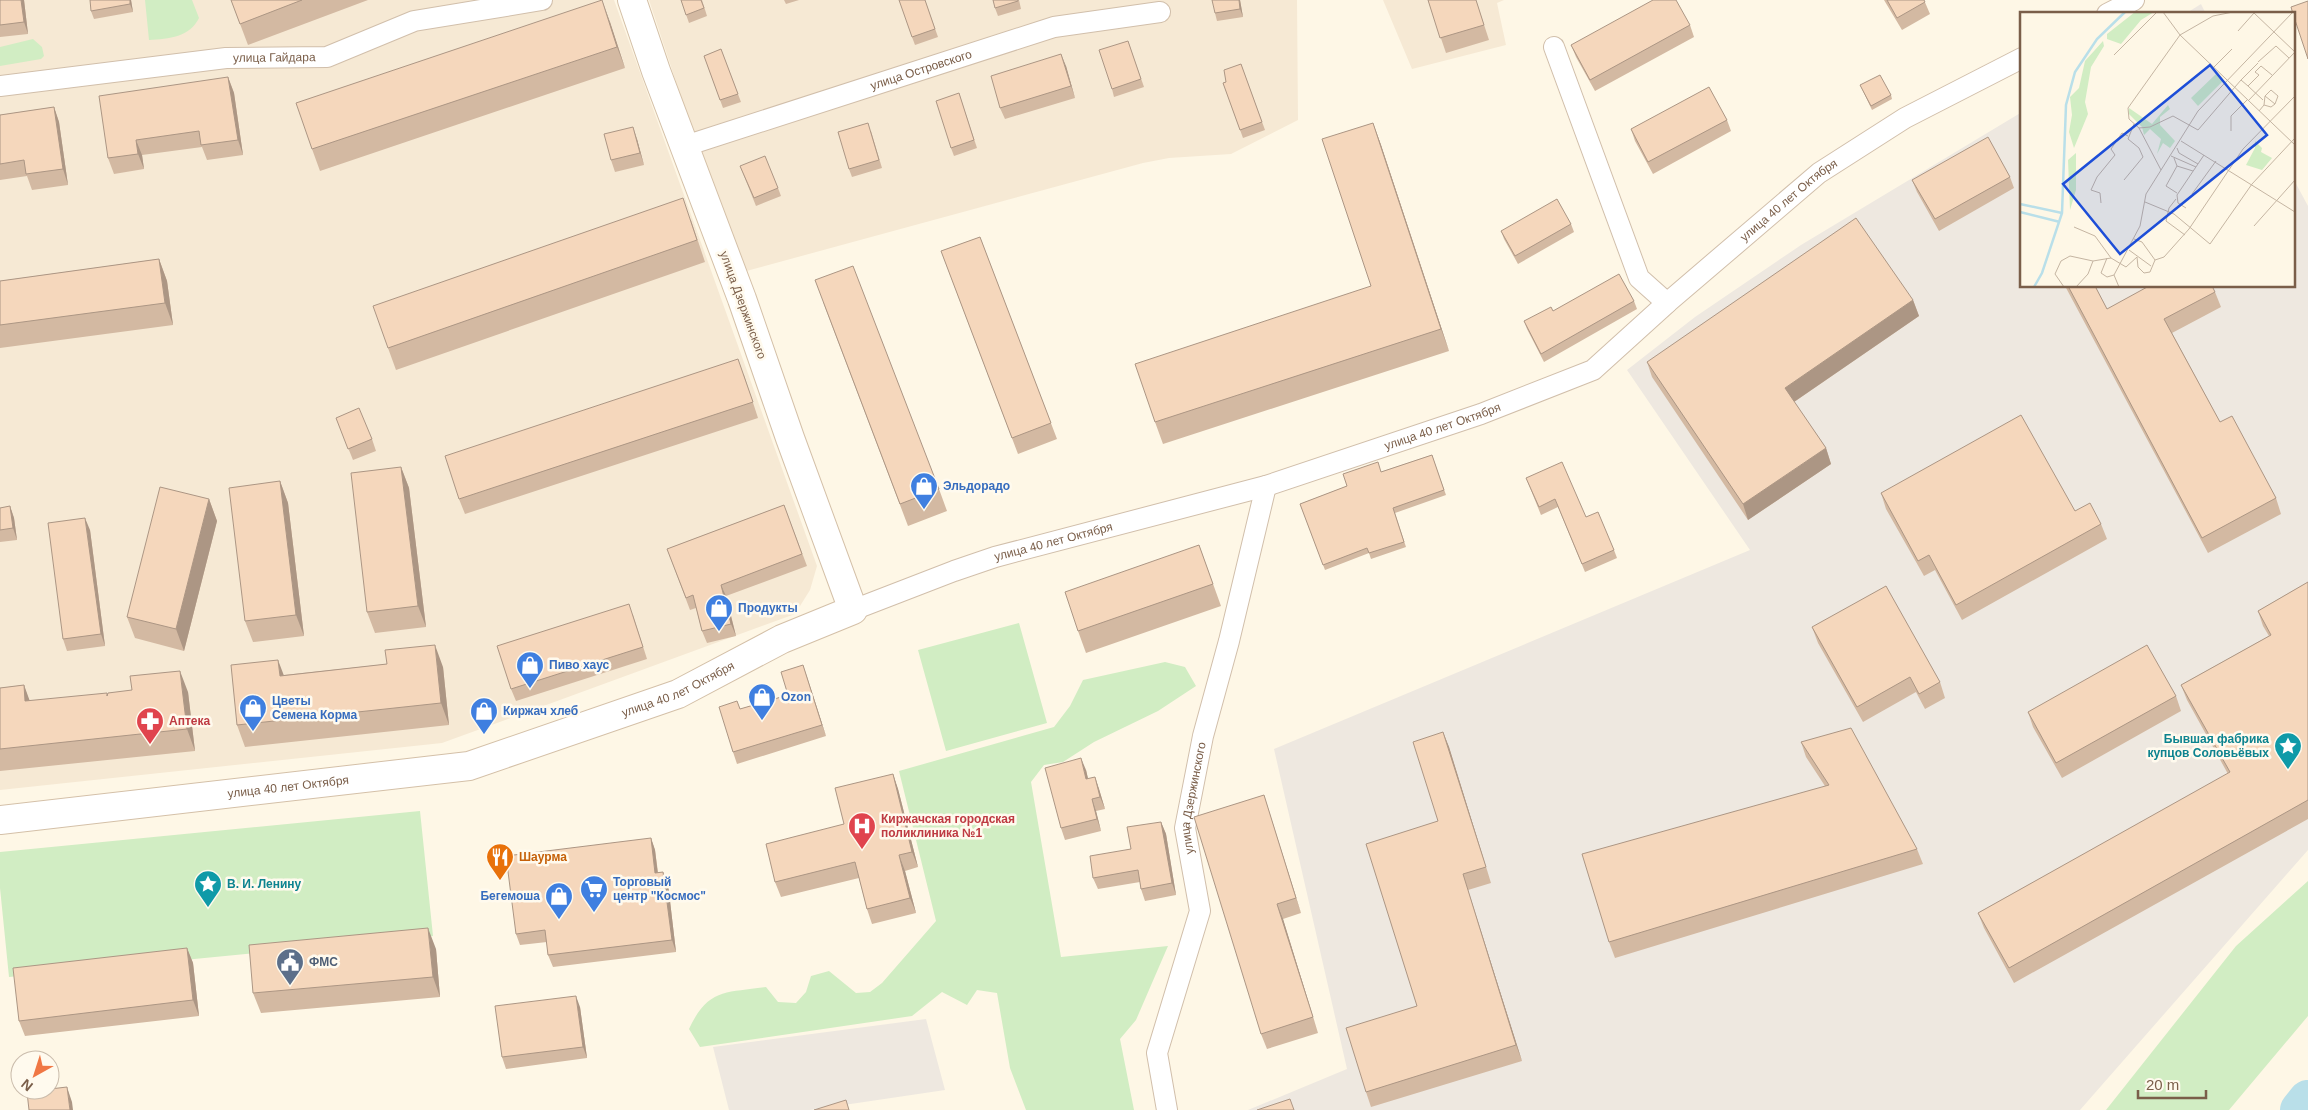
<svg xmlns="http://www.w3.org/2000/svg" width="2308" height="1110" font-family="Helvetica,sans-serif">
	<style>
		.residential { fill: #f6e9d4 }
		.industrial { fill: #eee8e0 }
		.green { fill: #d1edc3 }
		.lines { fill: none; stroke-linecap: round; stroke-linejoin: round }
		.river { stroke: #b9dfe9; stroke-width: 40 }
		.street-casing { stroke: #d1bfab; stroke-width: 22 }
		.secondary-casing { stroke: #d4c0a8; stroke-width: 30 }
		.street { stroke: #fff; stroke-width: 20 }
		.secondary { stroke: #fff; stroke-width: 28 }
		.wall { fill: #d3b9a2 }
		.shaded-wall { fill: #ac9684 }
		.building { fill: #f5d7bc; stroke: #ac9684 }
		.labels { text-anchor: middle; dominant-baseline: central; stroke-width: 5; stroke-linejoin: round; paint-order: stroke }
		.street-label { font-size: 12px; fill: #7a5e49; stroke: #fffaee }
		.shop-label { font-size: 12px; font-weight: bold; fill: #366cbe; stroke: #fffaee; text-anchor: start }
		.health-label { font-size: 12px; font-weight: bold; fill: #be3a42; stroke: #fffaee; text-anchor: start }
		.culture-label { font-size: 12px; font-weight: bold; fill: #0d838f; stroke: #fffaee; text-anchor: end }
		.food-label { font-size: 12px; font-weight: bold; fill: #c56008; stroke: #fffaee; text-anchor: start }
		.service-label { font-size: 12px; font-weight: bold; fill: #4e5e75; stroke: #fffaee; text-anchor: start }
		.inset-river { fill: none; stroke: #b9dfe9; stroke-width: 2.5 }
		.inset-road { fill: none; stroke: #c5b5a2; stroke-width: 1 }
		.view { fill: #1d4ed8; fill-opacity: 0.15; stroke: #1d4ed8; stroke-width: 2.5 }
		.inset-edge { fill: none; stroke: #7a5e49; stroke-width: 2.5 }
	</style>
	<rect width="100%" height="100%" fill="#fef7e6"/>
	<path class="residential" d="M0,0h614l203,566 -7,24 -15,24 -353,129 -442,47z
		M649,0h648l1,120 -67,34 -62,4 -26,5 -404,110z
		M1383,0h121l-7,3 9,42 -94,24z"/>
	<path class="industrial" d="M2201,4l5,10h-21z
		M2022,112v174h272v-106l14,26v644l-228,260h-832l99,-41 -73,-320 476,-199 -123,-180 68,-53 106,-72z
		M926,1019l19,71 -135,20h-81l-16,-63z"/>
	<path class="green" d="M145,0h47l7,18c-9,19 -30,21 -50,22z
		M33,39l9,8 2,9 -3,3 -41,7v-19z
		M1019,623l28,100 -101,28 -28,-101z
		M1165,662l20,5 11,19 -38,25 -64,31 -31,20 -19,3 -13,17 30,175 107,-11 -32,74 -16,19 14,71h-108l-16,-42 -13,-75 -20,-3 -10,15 -25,-13 -30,24 -212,31 -11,-18c19,-41 37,-36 77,-42l12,15 18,1 10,-11 5,-16 18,-5 27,22 14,-1 12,-9 54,-62 -37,-150 155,-44 16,-21 13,-26z
		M420,811l13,125 -424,41 -9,-89v-36z
		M2308,881v135l-79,94h-123l130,-164z"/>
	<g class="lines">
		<path class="river" d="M2300,1110l8,-10"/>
		<g class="street-casing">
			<g id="street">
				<path d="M2107,14l27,-14"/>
				<path d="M1554,47l85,231 28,25"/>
				<path id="s1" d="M0,86l226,-28 101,-1 87,-36 128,-21"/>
				<path id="s2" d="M685,146l369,-119 106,-15"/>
				<path id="s3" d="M853,610l101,-39 41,-14 271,-71 215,-72 112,-44 74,-67 152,-130 86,-55 117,-60"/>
				<path id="s4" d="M1167,1110l-10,-57 43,-142 -15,-83 18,-92 26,-95 37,-155"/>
			</g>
		</g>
		<g class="secondary-casing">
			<g id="secondary">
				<path id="s5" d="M0,820l469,-54 209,-72 104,-55 71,-29 -63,-172 -48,-139 -86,-228 -24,-71"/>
			</g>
		</g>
		<use href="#street" class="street"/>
		<use href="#secondary" class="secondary"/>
	</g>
	<path class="wall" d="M0,0h24l4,34 -28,3z
		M131,0l2,12 -39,7 -3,-8z
		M231,0h137l-120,45z
		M681,0h21l5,16 -18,7z
		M784,0h15l-13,4z
		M925,0l13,37 -23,8 -3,-8z
		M1019,0l2,9 -23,7 -3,-8z
		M1240,0l3,17 -26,4 -2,-8z
		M1428,0h48l13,40 -43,13z
		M1884,0h40l6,14 -28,16z
		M610,22l15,46 -305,103 -8,-22z
		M1690,25l4,12 -99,54 -19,-34 -5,-12z
		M1128,41l16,46 -30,10 -2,-8z
		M721,49l20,53 -18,6 -19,-52z
		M1241,64l24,66 -22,8 -20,-55 3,-1z
		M1066,66l9,32 -70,21 -5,-11z
		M228,77l6,16 9,62 -36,5 -5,-13 -60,8 2,14 -30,5 -6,-16z
		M1860,85l31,10 1,4 -20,11z
		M959,93l18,55 -23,8 -3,-8z
		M54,107l5,15 9,63 -36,5 -5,-14 -27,4v-65z
		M1727,120l4,11 -78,43 -18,-33 -4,-12z
		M1373,123l8,22 68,206 -286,93 -8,-22 216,-136z
		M871,131l11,37 -30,9 -3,-8z
		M637,139l7,26 -29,7 -4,-12z
		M740,166l38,22 3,8 -25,10z
		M2010,177l4,11 -75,43 -22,-39 -5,-12z
		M691,220l14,42 -309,108 -8,-22z
		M1571,224l3,8 -56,32 -14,-25 -3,-8z
		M980,237l77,202 -39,15 -77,-203z
		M159,259l8,22 6,44 -173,23v-67z
		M2065,286h30l12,23 108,-17 6,15 -49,26 48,89 56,76 5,16 -73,39z
		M1913,300l6,16 -125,86 32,46 5,16 -83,56 -96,-143 -5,-15z
		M1634,301l3,8 -93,53 -17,-33 -3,-8 29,-10z
		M823,302l116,187 8,22 -39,15z
		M744,375l14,43 -293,96 -6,-15z
		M336,418l36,21 4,12 -23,9z
		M1432,455l14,40 -51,18 11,34 -35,12 -2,-6 -44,17 -25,-66 47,-18 34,-14z
		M401,467l8,21 17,139 -51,6 -8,-21z
		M1526,478l60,39 28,33 3,8 -32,14 -27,-65 -17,8z
		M280,481l8,22 16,133 -51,6 -8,-21z
		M1881,493l194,18 26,13 6,15 -145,81 -27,-50 -11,6 -38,-67z
		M209,499l8,22 -33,130 -49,-13 -8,-21z
		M784,505l23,61 -81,30 10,40 -29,7 -5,-12 -6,-23 -6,2 -23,-61z
		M10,506l4,12 3,22 -17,2v-34z
		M90,530l15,116 -38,5 -4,-12z
		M1199,545l22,61 -135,47 -8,-22z
		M2308,582v237l-294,164 -30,-55 -6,-15 250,-139 -41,-74 -6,-15 88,-49 -6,-10 -5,-15z
		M633,615l14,44 -131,42 -5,-12z
		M1812,627l128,55 5,16 -20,11 -9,-17 -53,30 -45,-79z
		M387,664l56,3 6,58 -204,22 -8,-22 47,-50z
		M803,665l23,71 -89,28 -4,-12 4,-51 3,8 48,-14z
		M24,685l5,16 78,-6 81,-3 7,59 -195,20v-83z
		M2176,696l5,15 -119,67 -29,-51 -5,-15z
		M1443,732l6,15 42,136 -23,7 54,171 -151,46 -5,-15 51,-86 21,-185z
		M1801,742l116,107 6,15 -308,94 -6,-16 216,-156 -19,-29z
		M1086,770l2,9 7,-2 4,12 6,20 -9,2 5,20 -36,9 -4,-12z
		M893,774l5,15 20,78 -13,4 11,42 -44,11 -5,-15 -8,-31 -78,19 -6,-15 69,-58z
		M1264,795l5,16 32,102 -18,6 35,114 -51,16 -6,-15z
		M1161,822l5,12 10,61 -31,6 -4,-12 -1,-7 -42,7 -5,-11 38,-29z
		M651,838l4,12 3,22h5l5,12 8,68 -123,15 -5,-12 -1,-13 -27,3 -4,-11z
		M187,948l6,15 6,53 -174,20 -6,-15z
		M436,949l4,48 -179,16 -8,-20z
		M580,1007l7,51 -81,11 -4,-12z"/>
	<path class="shaded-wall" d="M21,0h3l4,34 -4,-12z
		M130,0h1l2,12 -3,-8z
		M602,0l8,22 15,46 -8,-21z
		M1239,0h1l3,17 -3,-8z
		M1061,54l5,12 9,32 -4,-12z
		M228,77l6,16 9,62 -5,-15z
		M54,107l5,15 9,63 -5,-16z
		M1373,123l8,22 68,206 -8,-22z
		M633,127l4,12 7,26 -4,-12z
		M136,140l6,15 2,14 -6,-15z
		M159,259l8,22 6,44 -8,-22z
		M1913,300l6,16 -128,88 -6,-16z
		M1826,448l5,16 -83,56 -5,-16z
		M401,467l8,21 17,139 -8,-21z
		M280,481l8,22 16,133 -8,-21z
		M209,499l8,22 -33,130 -8,-22z
		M10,506l4,12 3,22 -4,-12z
		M85,518l5,12 15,116 -4,-12z
		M721,585l5,11 10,40 -5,-12z
		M435,645l8,22 6,58 -8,-22z
		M278,660l8,21 -6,-5z
		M803,665l4,12 19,59 -4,-11z
		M180,671l8,21 7,59 -8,-22z
		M24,685l8,22 -7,-6z
		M1443,732l6,15 42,136 -5,-16z
		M1081,758l5,12 5,21 -5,-12z
		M893,774l5,15 20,78 -6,-15z
		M1095,777l4,12 6,20 -5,-12z
		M1264,795l5,16 32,102 -5,-15z
		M1092,799l4,12 5,20 -4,-12z
		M1161,822l5,12 10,61 -4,-12z
		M651,838l4,12 4,34 -4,-11z
		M899,855l6,16 11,42 -6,-15z
		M663,872l5,12 8,68 -4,-12z
		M1463,874l5,16 54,171 -6,-16z
		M1277,904l6,15 35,114 -5,-16z
		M428,928l8,21 4,48 -7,-20z
		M187,948l6,15 6,53 -6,-16z
		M576,996l4,11 7,51 -4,-11z
		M67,1087l5,15 1,8h-3z"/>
	<path class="building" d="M0,0h21l3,22 -24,3z
		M90,0h40v4l-39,7z
		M231,0h71l-62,24z
		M602,0l15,47 -305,102 -16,-46z
		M681,0h20l3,8 -18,7z
		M899,0h26l10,29 -23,8z
		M993,0h25v1l-23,7z
		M1212,0h27l1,9 -25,4z
		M1428,0h48l8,25 -44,13z
		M1653,0h23l14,25 -100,55 -19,-35z
		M1887,0h37l1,2 -28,16z
		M2308,1v58l-14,-42v-3h-1l-2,-7z
		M1128,41l13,38 -29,10 -13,-39z
		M721,49l17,45 -18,6 -16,-44z
		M1061,54l10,32 -71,22 -9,-32z
		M1241,64l21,58 -22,8 -17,-47 3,-1 -2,-12z
		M1880,75l11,20 -20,11 -11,-21z
		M228,77l10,63 -37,5 -2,-14 -63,9 2,14 -30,4 -9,-62z
		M1709,87l18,33 -79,42 -17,-33z
		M959,93l15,47 -23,8 -15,-47z
		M54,107l9,62 -37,5 -2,-14 -24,4v-49z
		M868,123l11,37 -30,9 -11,-37z
		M1373,123l68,206 -286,93 -20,-58 236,-78 -49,-147z
		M633,127l7,26 -29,7 -7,-26z
		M1988,137l22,40 -75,42 -23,-39z
		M765,156l13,32 -24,10 -14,-32z
		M683,198l14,42 -309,108 -15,-42z
		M1557,199l14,25 -56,32 -14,-25z
		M1856,218l57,82 -128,88 41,60 -83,56 -96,-142z
		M980,237l71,186 -39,15 -71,-187z
		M159,259l6,44 -165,22v-44z
		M853,266l86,223 -39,15 -85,-224z
		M1619,274l15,27 -93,53 -17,-33 27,-14 2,4z
		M2068,286h27l12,23 42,-23h63l3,6 -51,27 56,103 12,-6 44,82 -74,40z
		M738,359l15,43 -294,97 -14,-43z
		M359,408l13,31 -24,10 -12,-31z
		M2021,415l54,96 15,-8 11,21 -145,81 -27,-50 -11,6 -37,-68z
		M1432,455l12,35 -51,18 11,34 -35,11 -2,-5 -44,17 -23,-61 47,-18 -4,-12 35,-12 3,10z
		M1562,462l24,55 12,-5 16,38 -32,14 -27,-65 -16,8 -13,-29z
		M401,467l17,139 -51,6 -16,-139z
		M280,481l16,134 -51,6 -16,-133z
		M160,487l49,12 -33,130 -49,-12z
		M784,505l18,49 -81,31 10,39 -29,7 -9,-36 -7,3 -19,-49z
		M10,506l3,22 -13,2v-22z
		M85,518l16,116 -38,5 -15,-116z
		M1199,545l14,39 -135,47 -13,-39z
		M2308,582v218l-299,168 -31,-55 252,-141 -49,-87 90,-50 -13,-24z
		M1886,586l54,96 -21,12 -9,-17 -53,30 -45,-80z
		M629,604l14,43 -132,42 -14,-43z
		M435,645l6,58 -204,22 -6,-60 47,-5 2,16 107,-12 -2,-14z
		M2147,645l29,51 -120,67 -28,-51z
		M803,665l19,60 -89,27 -14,-45 18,-6 3,8 48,-14 -7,-23z
		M180,671l7,58 -187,20v-61l24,-3 1,16 82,-8v3l1,-3 24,-3 -2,-14z
		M1851,728l66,121 -308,93 -27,-88 247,-69 -28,-43z
		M1443,732l43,135 -23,7 53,171 -150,47 -20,-64 71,-22 -51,-162 72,-23 -25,-79z
		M1081,758l5,21 9,-2 5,20 -8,2 5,20 -36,9 -16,-60z
		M893,774l19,78 -13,3 11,43 -43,11 -12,-47 -80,20 -9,-38 78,-20 -9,-36z
		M1264,795l32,103 -19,6 36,113 -52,17 -67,-217z
		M1161,822l11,61 -31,6 -3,-19 -45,8 -3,-22 41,-7 -4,-22z
		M651,838l4,35 8,-1 9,68 -124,15 -3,-25 -29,4 -10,-78z
		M428,928l5,49 -180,16 -4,-48z
		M187,948l6,52 -174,21 -6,-53z
		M576,996l7,51 -81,10 -7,-51z
		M67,1087l3,23h-41l-2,-18 14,-2h9v-1z
		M1290,1099l4,11h-37z
		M846,1100l3,10h-35z"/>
	<defs>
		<g id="shop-pin" transform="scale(1.4375)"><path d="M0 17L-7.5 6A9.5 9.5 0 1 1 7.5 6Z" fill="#3f7fe0" stroke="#fffaee"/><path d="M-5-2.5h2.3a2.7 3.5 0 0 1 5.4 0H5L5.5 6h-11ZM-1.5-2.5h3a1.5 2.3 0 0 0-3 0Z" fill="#fff"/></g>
		<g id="pharmacy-pin" transform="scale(1.4375)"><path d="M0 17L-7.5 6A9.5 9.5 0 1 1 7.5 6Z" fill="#e0444e" stroke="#fffaee"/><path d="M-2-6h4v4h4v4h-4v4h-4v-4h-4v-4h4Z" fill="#fff"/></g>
		<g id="sight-pin" transform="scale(1.4375)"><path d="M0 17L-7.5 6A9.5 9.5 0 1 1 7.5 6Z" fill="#0f9aa8" stroke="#fffaee"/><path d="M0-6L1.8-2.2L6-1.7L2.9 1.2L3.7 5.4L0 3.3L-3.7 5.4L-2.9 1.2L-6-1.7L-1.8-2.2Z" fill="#fff"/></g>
		<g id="hospital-pin" transform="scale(1.4375)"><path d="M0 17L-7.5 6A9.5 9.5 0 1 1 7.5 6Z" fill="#e0444e" stroke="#fffaee"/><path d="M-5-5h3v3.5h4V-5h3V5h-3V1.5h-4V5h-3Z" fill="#fff"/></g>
		<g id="restaurant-pin" transform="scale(1.4375)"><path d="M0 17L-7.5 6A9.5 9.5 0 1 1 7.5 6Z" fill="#e8710a" stroke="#fffaee"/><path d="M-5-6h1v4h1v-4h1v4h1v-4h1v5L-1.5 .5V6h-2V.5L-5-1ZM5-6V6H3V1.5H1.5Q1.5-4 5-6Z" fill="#fff"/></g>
		<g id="supermarket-pin" transform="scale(1.4375)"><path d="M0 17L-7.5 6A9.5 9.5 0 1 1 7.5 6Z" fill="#3f7fe0" stroke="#fffaee"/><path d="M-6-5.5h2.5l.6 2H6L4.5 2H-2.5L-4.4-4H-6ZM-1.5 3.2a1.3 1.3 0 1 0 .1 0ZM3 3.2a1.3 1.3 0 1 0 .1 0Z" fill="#fff"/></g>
		<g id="civic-pin" transform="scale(1.4375)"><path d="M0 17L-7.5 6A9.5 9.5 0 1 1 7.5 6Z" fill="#5c6f8a" stroke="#fffaee"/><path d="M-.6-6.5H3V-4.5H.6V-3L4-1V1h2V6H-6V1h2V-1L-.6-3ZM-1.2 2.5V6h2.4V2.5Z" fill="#fff"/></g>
	</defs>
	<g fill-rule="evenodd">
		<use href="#shop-pin" x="924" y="486"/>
		<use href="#shop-pin" x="719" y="608"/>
		<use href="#shop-pin" x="530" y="665"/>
		<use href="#shop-pin" x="762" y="697"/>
		<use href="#shop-pin" x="253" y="708"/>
		<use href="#shop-pin" x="484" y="711"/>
		<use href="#pharmacy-pin" x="150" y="721"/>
		<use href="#sight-pin" x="2288" y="746"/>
		<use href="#hospital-pin" x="862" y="826"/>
		<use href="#restaurant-pin" x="500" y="857"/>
		<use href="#sight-pin" x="208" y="884"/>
		<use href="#supermarket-pin" x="594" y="889"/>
		<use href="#shop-pin" x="559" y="896"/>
		<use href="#civic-pin" x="290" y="962"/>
	</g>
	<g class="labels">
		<g class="street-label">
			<text stroke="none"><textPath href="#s1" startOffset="276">улица Гайдара</textPath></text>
			<text stroke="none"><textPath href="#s2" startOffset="248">улица Островского</textPath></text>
			<text stroke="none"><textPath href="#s3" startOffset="1038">улица 40 лет Октября</textPath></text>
			<text transform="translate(743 305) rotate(70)">улица Дзержинского</text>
			<text stroke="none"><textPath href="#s3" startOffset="618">улица 40 лет Октября</textPath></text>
			<text stroke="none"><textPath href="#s3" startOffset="212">улица 40 лет Октября</textPath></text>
			<text stroke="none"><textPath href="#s5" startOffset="695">улица 40 лет Октября</textPath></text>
			<text stroke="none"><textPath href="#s5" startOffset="290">улица 40 лет Октября</textPath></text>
			<text stroke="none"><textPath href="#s4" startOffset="321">улица Дзержинского</textPath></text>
		</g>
		<g class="shop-label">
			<text x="943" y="486">Эльдорадо</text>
			<text x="738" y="608">Продукты</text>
			<text x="549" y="665">Пиво хаус</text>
			<text x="781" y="697">Ozon</text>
			<text x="272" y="701">Цветы<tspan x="272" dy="14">Семена Корма</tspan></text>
			<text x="503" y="711">Киржач хлеб</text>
			<text x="613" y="882">Торговый<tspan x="613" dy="14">центр "Космос"</tspan></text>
			<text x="540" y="896" text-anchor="end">Бегемоша</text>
		</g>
		<g class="health-label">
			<text x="169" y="721">Аптека</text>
			<text x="881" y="819">Киржачская городская<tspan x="881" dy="14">поликлиника №1</tspan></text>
		</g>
		<g class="culture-label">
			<text x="2269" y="739">Бывшая фабрика<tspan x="2269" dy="14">купцов Соловьёвых</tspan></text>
			<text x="227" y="884" text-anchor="start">В. И. Ленину</text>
		</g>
		<g class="food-label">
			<text x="519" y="857">Шаурма</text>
		</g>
		<g class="service-label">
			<text x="309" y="962">ФМС</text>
		</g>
	</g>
	<g transform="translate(2020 12)">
		<rect width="275" height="275" fill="#fef7e6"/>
		<path d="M115,0h19l-13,8 -20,24 -14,-5v-5zM83,29l1,5 -13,21 -6,35 3,12 -14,34 -5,-16 3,-17 -2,-18 9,-9 6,-27zM196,62l7,7 -25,25 -7,-8zM148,93l2,4 -10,8v8l15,16 -5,7 -7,-5 -6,11 4,-15 -11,-10 -6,6 -2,-8 -14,-14 1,-5 23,16zM235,129l7,7 -1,4 11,6 -10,12 -16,-5 9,-17zM56,141v37l-6,20 -2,-50z" fill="#d1edc3"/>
		<path class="inset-river" d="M0,192l42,9M0,200l40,10M14,275l8,-14 20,-60 4,-108 9,-33 22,-33 28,-27"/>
		<path class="inset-road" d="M143,0l17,23 115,110M218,19l16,-18 41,39M94,43l43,-43M238,50l18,-16 13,12M193,56l19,-19M228,74l-7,-6 17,-17M245,84l6,-6 7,6 -3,8M243,88l-15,-14 11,-11 -4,-3 6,-6 11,9M228,89l47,-49M239,99l5,-6 1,-9 10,8 -4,3 -7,-2M119,116l11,-1 23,-11 25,14 43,-50M211,119v-15l16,-16M161,129l114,71M157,136l2,5 19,11M151,144l25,11M154,146l3,8 16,5M157,154l-11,20 11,7M141,158l-22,-42 -10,-9 -1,-11 52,-73 33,-19 20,-4M104,168l19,-23 -4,-9 -11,-9 6,-15M172,182l24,-33M156,187l-7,9 -3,13 19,14M125,190l29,12 36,30 42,-60 43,-46M81,191l-1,-10 -9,-3 6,-13 18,-22 -4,-6 11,-16 6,3M166,196l-8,-5 -1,-8 27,-40M234,214l41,-46M54,215l21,9 16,22M114,227l8,3 13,18 9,-3 25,-28 54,-80 52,-53M109,238l22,16M87,246l-6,15 6,4 7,-2M44,275l-9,-13 6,-13 9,-5 23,5 18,-3 15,9 11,-10 1,10 6,6 6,-1 5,-12M56,275l12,-13 5,-13M99,275l-5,-12 26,-49 6,-32 52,-83 95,-99"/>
		<path class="view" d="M190,53l57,70 -147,119 -57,-70z"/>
		<rect width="275" height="275" class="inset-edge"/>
	</g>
	<g transform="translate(35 1075) rotate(219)"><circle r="24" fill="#fffaee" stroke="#cabcac"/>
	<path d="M0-4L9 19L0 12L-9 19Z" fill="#f07744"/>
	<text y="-8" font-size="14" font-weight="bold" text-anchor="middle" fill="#7a5e49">N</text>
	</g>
	<path d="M2138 1090v8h68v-8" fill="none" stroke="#7a5e49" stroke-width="2.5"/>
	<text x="2146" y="1090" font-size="15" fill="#7a5e49" stroke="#fffaee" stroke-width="4" paint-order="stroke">20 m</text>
</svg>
